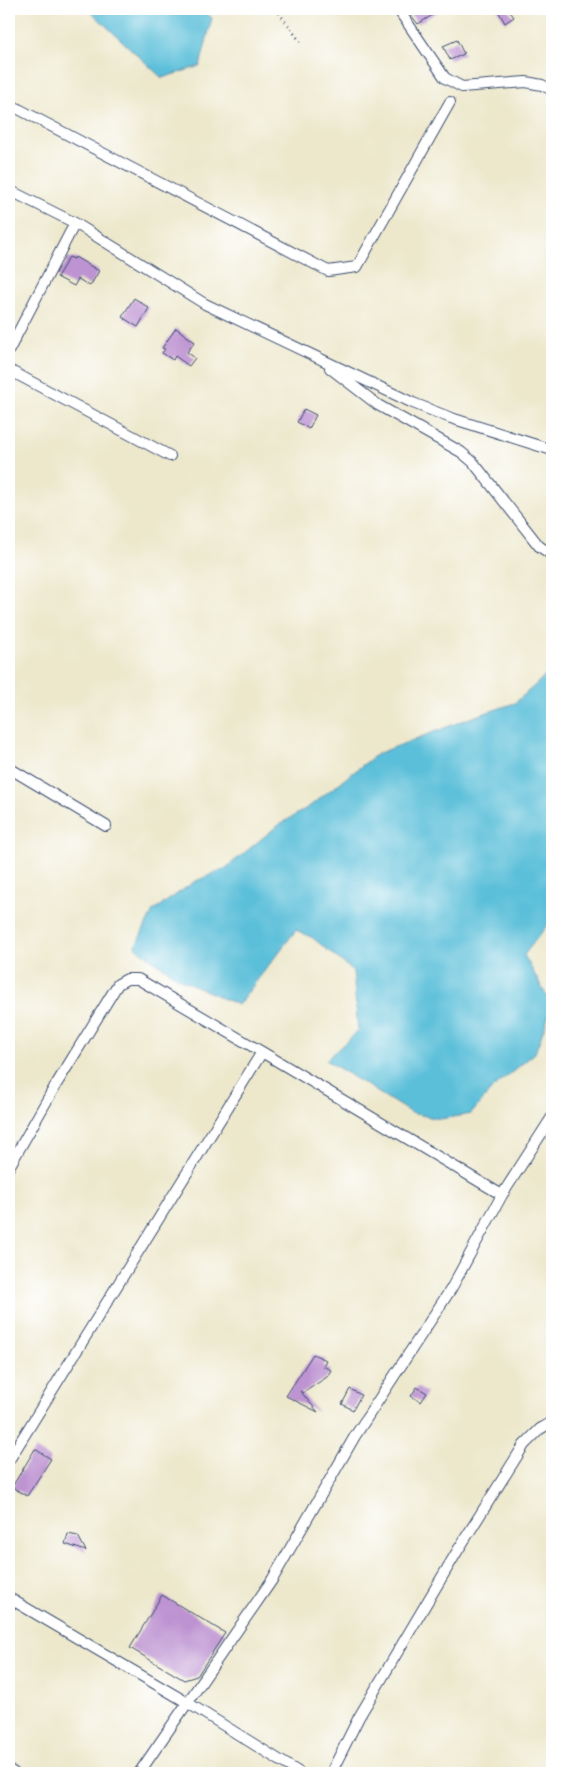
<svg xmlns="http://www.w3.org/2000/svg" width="561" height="1782" font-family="'Sorts Mill Goudy',serif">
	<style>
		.water { fill: #5bbfd9; stroke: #3b779c }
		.building { fill: #bd93d1 }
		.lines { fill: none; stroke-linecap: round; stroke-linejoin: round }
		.street-casing { stroke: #3a4b6e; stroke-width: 12 }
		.path { stroke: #3a4b6e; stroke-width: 2.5; stroke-dasharray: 1 4; stroke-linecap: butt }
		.street { stroke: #fff; stroke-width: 10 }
	</style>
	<rect width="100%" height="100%" fill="#fff"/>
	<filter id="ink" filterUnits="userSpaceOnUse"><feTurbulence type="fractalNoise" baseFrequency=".02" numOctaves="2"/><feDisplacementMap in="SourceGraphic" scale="10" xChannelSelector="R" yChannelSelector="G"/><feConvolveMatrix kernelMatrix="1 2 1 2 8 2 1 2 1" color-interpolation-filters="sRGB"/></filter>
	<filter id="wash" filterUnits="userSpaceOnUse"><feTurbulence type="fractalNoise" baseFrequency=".0096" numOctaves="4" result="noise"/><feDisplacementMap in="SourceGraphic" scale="20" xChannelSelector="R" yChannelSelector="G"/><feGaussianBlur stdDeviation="1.12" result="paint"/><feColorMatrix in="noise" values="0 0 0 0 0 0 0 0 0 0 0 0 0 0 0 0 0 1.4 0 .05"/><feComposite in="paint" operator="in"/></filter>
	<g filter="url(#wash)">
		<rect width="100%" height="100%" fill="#ede8cc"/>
		<path class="water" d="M88,9h113l11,9 -12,48 -38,12z
			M552,670v249l-28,36 28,51 -17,47 -42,35 -22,26 -31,5 -29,-6 -85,-53 32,-29 -5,-60 -40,-33 -17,-8 -58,75 -58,-26 -45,-32 18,-36 41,-29 32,-14 50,-41 34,-21 67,-52 93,-36 45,-15z"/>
		<g id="blocks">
			<path class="building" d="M406,9h36l-24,15z
				M497,9h11l6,8 -9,6z
				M457,40l7,14 -14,6 -7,-14z
				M69,257l5,2 1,-2 24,14 -9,15 -12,-7 -4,7 -17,-9z
				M134,298l15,10 -11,19 -16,-10z
				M176,328l19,14 -8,10 8,6 -6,8 -14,-10 -2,4 -11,-7 3,-4 -3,-1z
				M304,409l12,6 -7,14 -12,-7z
				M313,1354l13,6 -3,6 8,4 -4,7 -24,16 -3,-2 18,21 -32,-16z
				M417,1387l10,6 -6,9 -10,-6z
				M350,1389l11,6 -8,15 -11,-6z
				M35,1449l16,10 -24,37 -15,-9z
				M68,1534l10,2 8,15 -21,-7z
				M162,1595l63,38 -28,43 -13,4 -54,-32z"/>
		</g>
	</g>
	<g filter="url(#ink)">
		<use href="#blocks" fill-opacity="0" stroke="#3a4b6e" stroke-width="1"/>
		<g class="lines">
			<g class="street-casing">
				<path id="street" d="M398,9l47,69 17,9 64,-5 16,3 10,5
					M9,104l319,167 29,-4 93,-165
					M9,190l66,33 130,81 208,99 38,15 101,32
					M9,350l66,-127
					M330,368l48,37 83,47 12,10 66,84 13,9
					M9,370l161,86
					M9,768l97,58
					M9,1167l45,-79 64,-104 9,-5h11l124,73
					M9,1460l253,-408 240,143
					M9,1598l179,105 112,70
					M9,1770l5,3
					M139,1773l133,-193 83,-144 96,-147 51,-94 50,-78
					M331,1773l28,-56 99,-167 66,-105 16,-16 12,-7"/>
			</g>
			<path class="path" d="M276,9l26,35"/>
			<use href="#street" class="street"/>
		</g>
	</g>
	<rect width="561" height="1782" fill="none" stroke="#fff" stroke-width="30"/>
</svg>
